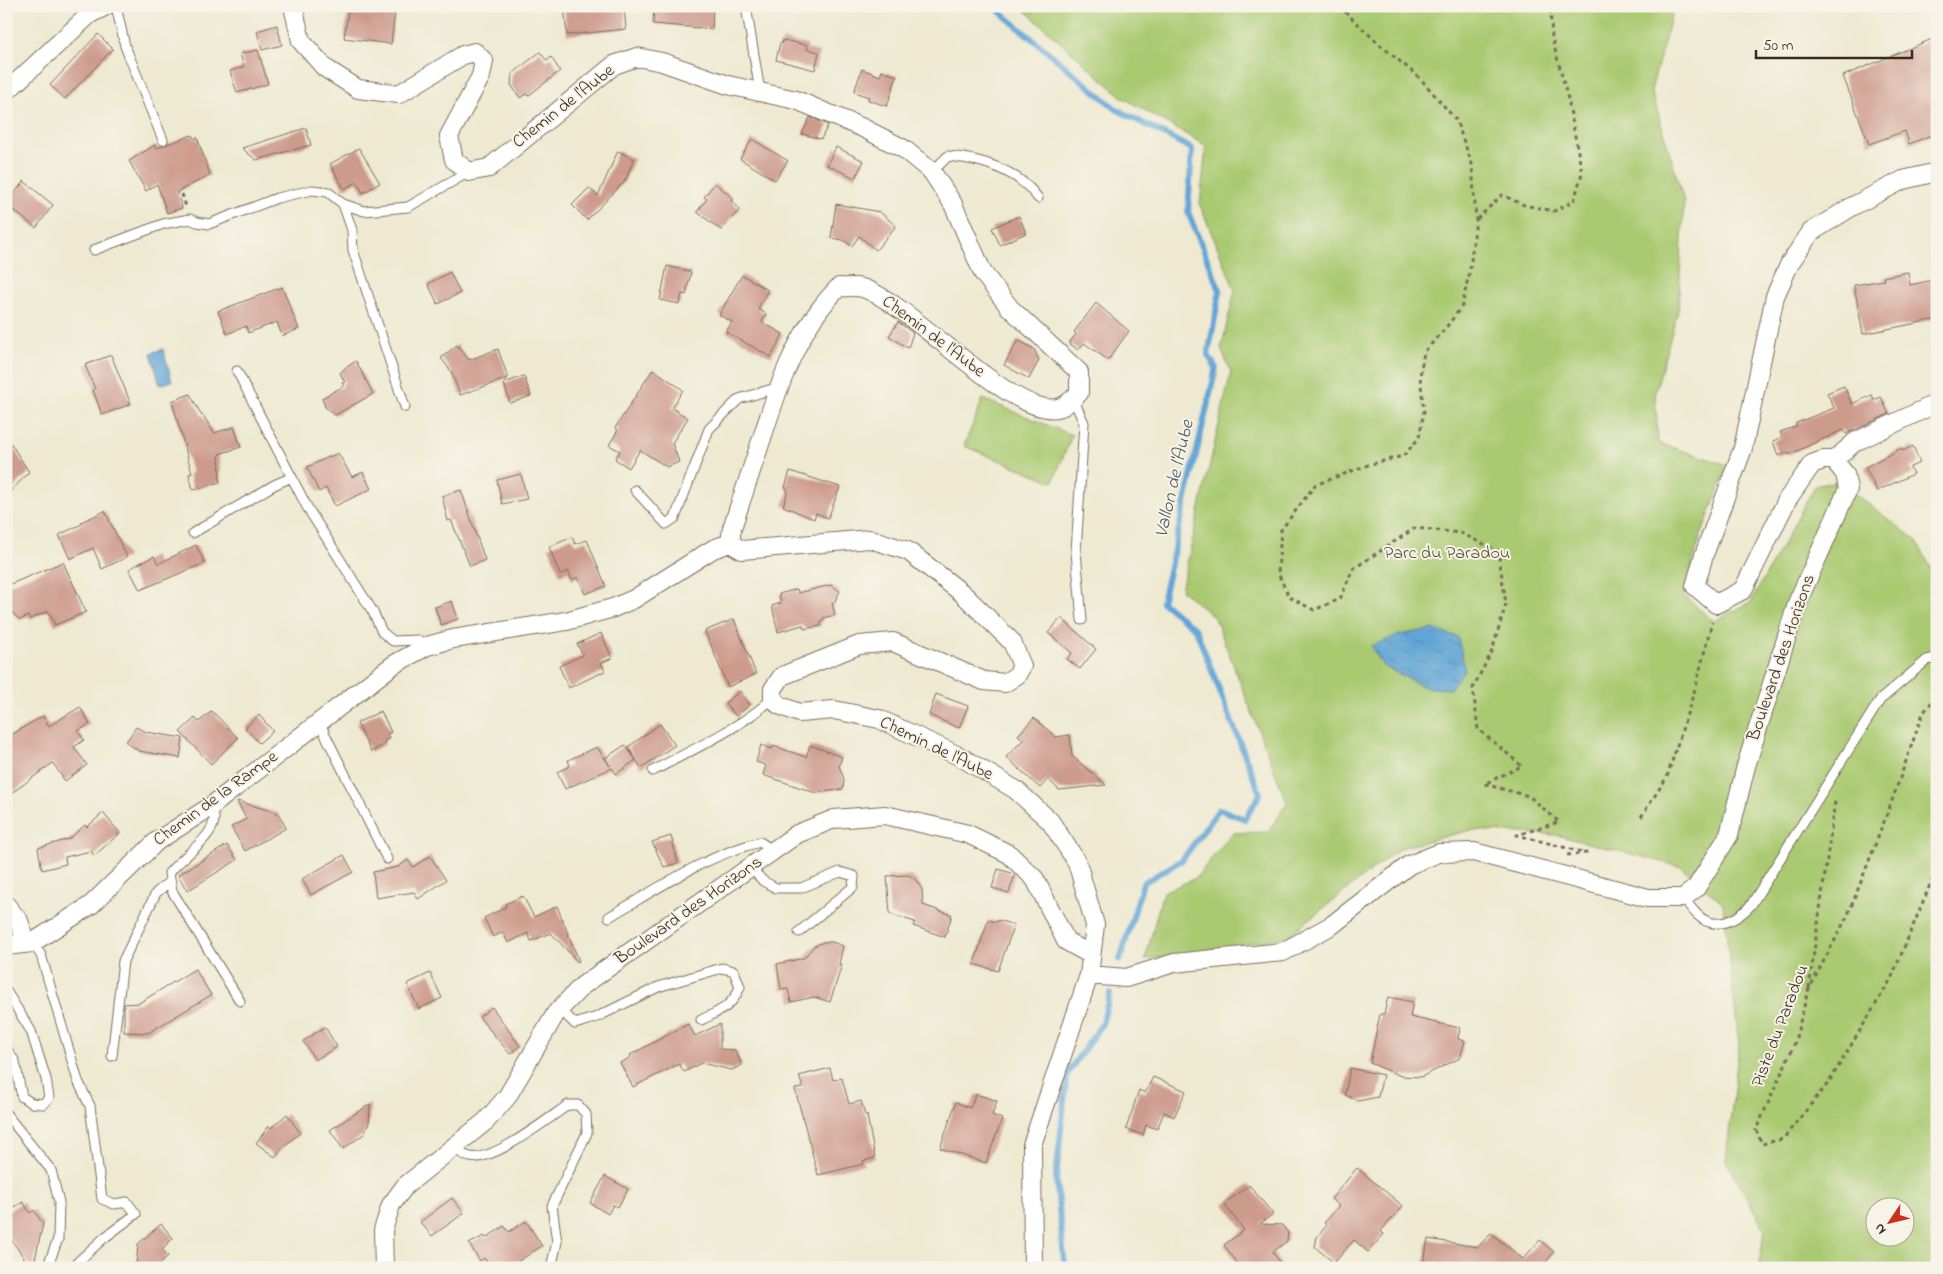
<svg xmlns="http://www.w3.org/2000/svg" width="1943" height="1274" font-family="'Indie Flower',sans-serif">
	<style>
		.park { fill: #aaca72; stroke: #727a48; fill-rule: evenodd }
		.water { fill: url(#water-ripples); stroke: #4e687a }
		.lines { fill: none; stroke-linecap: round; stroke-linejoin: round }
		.stream { stroke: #62a5d6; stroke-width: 6 }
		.building { fill: #cd9b8c }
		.service-casing { stroke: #7a6d5c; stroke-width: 11 }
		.minor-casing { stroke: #7a6d5c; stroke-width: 20 }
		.path { stroke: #7a6d5c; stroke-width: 3; stroke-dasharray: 4 4; stroke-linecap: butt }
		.service { stroke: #fff; stroke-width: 9 }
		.minor { stroke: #fff; stroke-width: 18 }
		.labels { text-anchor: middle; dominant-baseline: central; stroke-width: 4; stroke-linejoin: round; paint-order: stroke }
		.street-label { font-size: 18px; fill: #3b2a1e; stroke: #f7f3e8 }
		.park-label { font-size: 18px; fill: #575233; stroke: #f7f3e8 }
		.water-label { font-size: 19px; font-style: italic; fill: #49555e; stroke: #f7f3e8 }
	</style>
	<defs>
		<pattern id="water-ripples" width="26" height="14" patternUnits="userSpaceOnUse" patternTransform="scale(1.25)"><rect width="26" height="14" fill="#62a5d6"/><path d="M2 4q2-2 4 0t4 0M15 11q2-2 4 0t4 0" fill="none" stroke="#5287ad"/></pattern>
	</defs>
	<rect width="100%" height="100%" fill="#f7f3e8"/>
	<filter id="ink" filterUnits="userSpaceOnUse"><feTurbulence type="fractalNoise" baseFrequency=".02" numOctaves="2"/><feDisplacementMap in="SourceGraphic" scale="10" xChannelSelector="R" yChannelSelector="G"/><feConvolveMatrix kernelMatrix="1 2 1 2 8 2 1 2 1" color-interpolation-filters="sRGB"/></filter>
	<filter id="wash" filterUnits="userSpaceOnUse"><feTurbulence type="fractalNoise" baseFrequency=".0096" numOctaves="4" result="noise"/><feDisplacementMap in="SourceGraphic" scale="20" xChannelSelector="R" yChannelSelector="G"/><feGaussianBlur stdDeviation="1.12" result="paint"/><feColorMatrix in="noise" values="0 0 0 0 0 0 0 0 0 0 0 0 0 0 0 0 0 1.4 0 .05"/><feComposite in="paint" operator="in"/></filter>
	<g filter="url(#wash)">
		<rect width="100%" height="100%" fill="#eee9d0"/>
		<path class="park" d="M1020,6h654l-23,84 33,111 -6,110 -23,81 3,51 70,22 -29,76 -16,54 31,26 37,-19 64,-116 23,-5 78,59 21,39v689h-179l7,-38 -39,-69 13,-117 -16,-140 -41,-37 -126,-32 -85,-5 -71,18 -113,89 -142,23 18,-68 33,-14 36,-45 36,-1 19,-29 -72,-185 -34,-28 50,-218 -10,-23 14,-59 -35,-85 6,-59 -84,-49zM1876,1206h30v30h-30z
			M983,399l89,36 -19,47 -89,-36z"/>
		<path class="water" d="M163,349l9,32 -12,4 -9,-32z
			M1433,629l25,8 7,32 -15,20 -23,-1 -44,-22 -12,-20 28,-11z"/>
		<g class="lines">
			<path class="stream" d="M1001,6l-1,6 116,97 76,40 -4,63 32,79 -12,64 8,13 -54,234 34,28 64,164 -15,25 -26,-10 -37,51 -39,23 -23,77
				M1065,1268l-9,-90 11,-104 35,-50 8,-30"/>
		</g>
		<g id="blocks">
			<path class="building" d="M349,6l46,6 -4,32 -47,-6z
				M564,6h60l2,23 -59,6z
				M654,6h59l-1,23 -59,-5z
				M277,25l5,20 -20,5 -5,-19z
				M98,34l15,15 -48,50 -15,-14z
				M1937,37v96l-28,11 -4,-13 -36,13 -26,-68z
				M783,40l24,5v4l12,3 -4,18 -39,-10 4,-17 2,1z
				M258,50l10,34 -31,9 -7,-22 14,-4 -4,-13z
				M540,52l7,9 4,-4 9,14 -32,25 -2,-2 -6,4 -9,-13 1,-11z
				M862,69l18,7 2,-5 15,5 -10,30 -19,-6 1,-3 -15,-5z
				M810,117l18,8 -7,14 -19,-5z
				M306,128l5,17 -55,15 -14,-12z
				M192,135l2,4 3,-2 13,38 -33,17 5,16 -15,5 -10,-29 -11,7 -17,-30 26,-16 2,3z
				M752,139l36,22 -13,19 -35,-21z
				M836,147l28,14 -9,17 -28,-13z
				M359,148l21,35 -17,10 -6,-11 -13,7 -14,-25z
				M618,151l16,8 -9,22 -38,39 -15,-15 17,-17 9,8z
				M24,181l29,24 -17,23 -30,-24z
				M715,183l18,15 -2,3 9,8 -19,21 -24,-18 10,-13 -3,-2z
				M836,204l44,8 16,14 -20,24 -17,-14 -7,10 -9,-6 -12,-2z
				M1019,216l7,17 -26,12 -8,-17z
				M667,266l24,6 -5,23 -4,-1 -2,10 -20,-4z
				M450,272l10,21 -22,11 -10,-20z
				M1908,272l2,13 27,-6v40l-74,15 -9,-49 30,-5 -1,-3z
				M742,275l26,15 -10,19 8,5 -4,8 21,12 -12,23 -45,-25 6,-10 -13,-7z
				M282,287l17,42 -17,7 -5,-14 -29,11 -2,-7 -19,8 -9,-23z
				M1096,303l33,28 -21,29 -24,-17 -6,7 -9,-7 7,-9 -2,-2z
				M898,322l15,11 -5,15 -19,-12z
				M1018,340l16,9 5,11 -10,19 -25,-14z
				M457,345l12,15 29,-11 10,29 -48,17 -9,-24 -10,-13z
				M111,355l20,49 -29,11 -9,-25 2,-1 -10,-24z
				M356,361l17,33 -38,21 -10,-8 -3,-9 22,-12 -2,-3 3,-1 -5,-9 5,-5z
				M653,369l30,21 -11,18 16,10 -16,25 7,19 -12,5 -27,-17 -11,18 -14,-9 5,-8 -11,-6 9,-15 -3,-2z
				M524,376l7,20 -21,7 -6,-20z
				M1844,386l8,18 20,-9 2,5 7,-3 8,17 -43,20 -3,-4 -55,25v-3l-10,4 -5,-15 9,-4 -2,-5 17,-6 -1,-3 38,-15 -7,-15z
				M190,394l12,22 1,-1 11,18 20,-6 7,20 -22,7 1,28 -27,8 -4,-16 3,-1 -20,-72z
				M6,436l23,36 -23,24z
				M1913,446l7,17 -10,4 3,7 -36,17 -12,-24 37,-19 1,3z
				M338,453l14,24 11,-5 8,17 -36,17 -9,-18 -7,4 -12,-25z
				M790,471l50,16 -12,31 -12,-5 -2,6 -31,-13 5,-15 -3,-4z
				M521,474l6,25 -25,5 -5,-24z
				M461,490l24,70 -15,6 -19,-46 -3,1 -6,-25z
				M105,511l22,46 -25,12 -9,-21 -23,11 -11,-24 23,-11 -1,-2z
				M572,537l3,7 12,-4 19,46 -21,8 -7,-17 -6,3 -4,-9 -8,4 -11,-28z
				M196,545l9,18 -65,27 -11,-21 25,-13 4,8z
				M63,562l23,50 -31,13 -7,-14 -18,8 -2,-3 -8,4 -14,-13v-21z
				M831,585l9,6 -6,12h-2l3,12 -12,3v3h-2v5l-17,3 -1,-4 -25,7 -6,-26 9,-3 -2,-9 18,-5 1,4z
				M452,601l6,18 -17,6 -6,-18z
				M1061,618l35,31 -16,20 -13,-10 5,-6 -24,-20z
				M734,619l22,55 -28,13 -23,-56z
				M601,633l11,25 -11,5 4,8 -36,17 -10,-22 24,-11 -6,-11z
				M740,691l10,14 -14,11 -11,-13z
				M936,694l32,12 -9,22 -30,-13z
				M80,707l10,17 -12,7 6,9 -10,7 13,18 -22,16 -12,-18 -47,34v-59l37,-22 6,10z
				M212,711l26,27 -27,26 -31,-32 15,-14 4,4z
				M381,711l10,21 -4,2 2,4 -5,3 1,3 -14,8 -14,-29z
				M259,715l14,16 -14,12 -14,-15z
				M1034,718l22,19 14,-2 2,21 34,29 -47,5 -11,-11 -8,9 -34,-31 17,-17 -5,-5z
				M660,724l15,21 -34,23 -13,-21z
				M136,727l10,5 37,6 -3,20 -41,-7 -13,-9z
				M625,745l11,15 -20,14 -4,-6 -47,21 -8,-17 13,-6 -2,-6 29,-13 13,19 -5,-8z
				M761,745l11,4 1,-3 33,11 4,-12 32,12 -3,9 5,13 -1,10 -27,4 -53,-18 3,-10 -10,-3z
				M237,801l41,12 8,15 -41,23 -14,-24 15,-8z
				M103,813l17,20 -26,23 -3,-5 -26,6 1,7 -24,6 -4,-22 31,-9 16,-14 2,2z
				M671,836l7,27 -14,4 -12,-25z
				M227,845l10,15 -50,31 -9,-16z
				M344,855l9,17 -42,23 -9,-16z
				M430,856l16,24 -28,19 -4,-7 -38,6 -3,-26 25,-5 10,-7 5,7z
				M998,869l17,5 -6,19 -17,-5z
				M909,875l7,5 6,9 1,16 29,10 -7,22 -32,-11 2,-4 -25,-8 -3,-38z
				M523,896l11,21 23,-11 22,55 -1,1 -27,-29 -20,8 -3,-8 -20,10 -5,-11 -10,5 -9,-19 22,-11 -1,-3z
				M988,920l9,2 1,-2 16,5 -16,46 -24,-7z
				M823,942h9l11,4 -4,18 3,1 -12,37 -16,-5 -23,5 -3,-13 -7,1 -4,-26 27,-6 10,-12z
				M195,969l16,26 -63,38 -24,-1v-28l15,-1z
				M430,973l12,25 -23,11 -12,-25z
				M1388,997l25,5 -3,15 50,11 -2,11 7,2 -5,17 -39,19 -20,-1 -31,-13 10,-49h4z
				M492,1007l28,39 -10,8 -31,-37z
				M688,1024l7,12 25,-12v25l15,1 7,15 -10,5 -31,-7 -17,9 -5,-8 -46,23 -13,-24 11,-6 -1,-2z
				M325,1027l12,20 -22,13 -12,-19z
				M830,1068l3,12 9,-2 7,26 12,-3 4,14h2l8,43 -12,3 1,3 -46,11 -23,-86 8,-1 -4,-12z
				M1350,1068l33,7 -5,22 -20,4 -13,-6z
				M1153,1077l33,14 -12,26 -10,-5 -7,17 -11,-4 -3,10 -17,-6 13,-39 6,3z
				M976,1094l21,7 -5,14 10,4 -16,44 -46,-15 16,-46 14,6z
				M370,1104l-1,19 -5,11 -21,15 -13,-19z
				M287,1114l13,19 -17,14 -8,10 -19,-14 13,-17 2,2z
				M1357,1168l46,38 -22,25 3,3 -16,18 -14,-12 -20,23 -19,-16 2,-10 10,-12 -3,-2 15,-17 -8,-7z
				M605,1176l23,13 -10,18 -5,-2 -5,9 -18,-11z
				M1249,1185l24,29 -13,10 22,1 6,8 -1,8 -14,11 10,16h-42l-17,-23 20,-15 -20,-26z
				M452,1198l12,15 -32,23 -12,-14z
				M23,1202l7,11 4,-3 9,14 -10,44h-2l-25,-36v-20z
				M526,1221l16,25 -34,22h-17l-7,-10 -4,3 -11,-17 15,-8 2,2 18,-12 5,6z
				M161,1224l12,14 -11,11 6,7 -13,12h-19l2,-24z
				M1491,1233l32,26 17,-19 14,12 -13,16h-118l5,-29 50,8z"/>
		</g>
	</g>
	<g filter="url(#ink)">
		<use href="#blocks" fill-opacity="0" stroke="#7a6d5c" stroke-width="1"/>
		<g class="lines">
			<g class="service-casing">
				<path id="service" d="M116,6l9,40 38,94
					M746,6l14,86
					M932,172l16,-16c33,3 70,14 90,42
					M343,204l9,26 1,20 52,157
					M94,250l69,-26 27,-5 7,3 12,2 68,-26 35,-8 16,2 15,12 21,7 44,-4 61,-35
					M237,371l70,136 66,105 9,20 11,9 25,-1 9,6
					M1073,398l11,25 -8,129 6,68
					M635,490l31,34 9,-6 34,-89 30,-30 40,-12
					M193,533l81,-48 18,-8
					M319,722l68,137
					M653,771c40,-22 86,-42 120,-73
					M210,807c1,3 4,8 4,11 1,19 -34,40 -45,55l3,18 68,110
					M750,867l13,14 13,7h25l39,-16 14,4 -1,11 -54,45
					M1683,898c7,8 15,21 26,24 16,5 32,-6 42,-17l129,-205 47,-40 10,-2
					M609,917c48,-28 97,-62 151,-75l14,9
					M32,943l9,12 37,126 12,25 12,93 12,5 13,-2 9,12 -32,24 -33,30
					M6,991l25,40 15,48 3,19 -6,6 -11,-1 -10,-6 -7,-35 -9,-14
					M560,1009l15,15 22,-7 61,-30 64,-19 12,3 6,16c-9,21 -19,23 -39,33
					M112,1056l11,-95 33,-68 14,-12
					M6,1114l45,56 8,32 -1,37 -11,29
					M453,1148c5,3 12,8 17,9 23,5 79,-39 98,-52h10l8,9 1,19 -35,73 5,36 -6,26"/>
			</g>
			<g class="minor-casing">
				<path id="minor" d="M293,6l8,35 24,27 33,21 41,5 64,-39 12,-3 9,9 -3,15 -32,60 5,24 15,12 20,-4 125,-103 23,-8 25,5 66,23 68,15 67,28 41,21 28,23 21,32 30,69 27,35 69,64v21c-5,4 -11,12 -18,14 -46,16 -149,-104 -199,-119 -7,-2 -16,0 -23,-1 -41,41 -60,97 -77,151 -10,30 -20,60 -30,90l-2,15
					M6,92l84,-78 16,-8
					M1834,460l21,-18 82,-39
					M730,543l12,7 128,-11 38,12 54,42 50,49 10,24 -5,9 -12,8 -21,-2 -91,-39 -34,3 -77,31 -9,13v9l6,7 20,8 35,-3 45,9 80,37 57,34 34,31 27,41 18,63 -6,50 -57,170 1,123
					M6,905l13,16 7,22
					M6,946l26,-3 59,-38 66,-64 53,-34 183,-142 34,-19 26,-7 113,-18 47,-13 21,-9 79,-50 17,-6
					M1089,975l37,3 48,-15 109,-11 49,-27 77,-60 30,-12 35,-1 174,46h35l13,-10 33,-53 17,-69 52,-165 50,-112 -3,-15 -11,-14h-11l-11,4 -25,36 -44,90 -27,14 -21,-18 9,-31 39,-107 32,-152 15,-33 21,-31 42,-26 50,-26 34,-8
					M384,1268l-1,-38 8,-25 14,-19 81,-65 21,-24 49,-84 26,-27 215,-152 37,-15 51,-4 83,19 41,20 26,25 31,62 25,14"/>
			</g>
			<path class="path" d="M1339,6l40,38 41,34 36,42 16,44 4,56 -6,49 -8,37 -17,23 -21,23 -4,24 4,35 -5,27 -16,18 -35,9 -53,20 -34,45 -3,43 11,24 25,13 26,-11 13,-30 62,-41 46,5 37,18 8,53 -14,47 -19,37 5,41 44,37 -38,18 45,12 30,26 -42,13 69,18 -20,2
				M182,194l4,13
				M1477,219l25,-24 22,10 30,6 20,-10 8,-28 -14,-74 -16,-61 -2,-32
				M1937,696l-14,17 -34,96 -41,106 -40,76 -14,54 -38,85 6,14 21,-5 46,-57 62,-103 46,-111
				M1641,817l26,-40 28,-88 17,-67
				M1809,988l26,-187"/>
			<use href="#service" class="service"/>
			<use href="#minor" class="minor"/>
		</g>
	</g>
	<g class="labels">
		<g class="street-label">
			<text transform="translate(564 107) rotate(-38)">Chemin de l'Aube</text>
			<text transform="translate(933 337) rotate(37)">Chemin de l'Aube</text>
			<text transform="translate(1782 658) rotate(-71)">Boulevard des Horizons</text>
			<text transform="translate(936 749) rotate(26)">Chemin de l'Aube</text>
			<text transform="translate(216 799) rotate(-36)">Chemin de la Rampe</text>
			<text transform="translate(689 911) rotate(-35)">Boulevard des Horizons</text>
			<text transform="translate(1781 1026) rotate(-69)">Piste du Paradou</text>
		</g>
		<g class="park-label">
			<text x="1447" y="554">Parc du Paradou</text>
		</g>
		<g class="water-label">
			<text transform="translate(1175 479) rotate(-77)">Vallon de l'Aube</text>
		</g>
	</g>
	<rect width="1943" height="1274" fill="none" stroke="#f7f3e8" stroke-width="25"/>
	<g transform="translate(1890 1222) rotate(235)"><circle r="24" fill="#f7f3e8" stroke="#aca397"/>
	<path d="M0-4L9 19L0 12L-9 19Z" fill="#c8321e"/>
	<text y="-8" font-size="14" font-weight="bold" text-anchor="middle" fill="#3b2a1e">N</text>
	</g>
	<path d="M1756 50v8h156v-8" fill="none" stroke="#3b2a1e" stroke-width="2.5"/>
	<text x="1763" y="50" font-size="15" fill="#3b2a1e" stroke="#f7f3e8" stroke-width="4" paint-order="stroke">50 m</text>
</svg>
